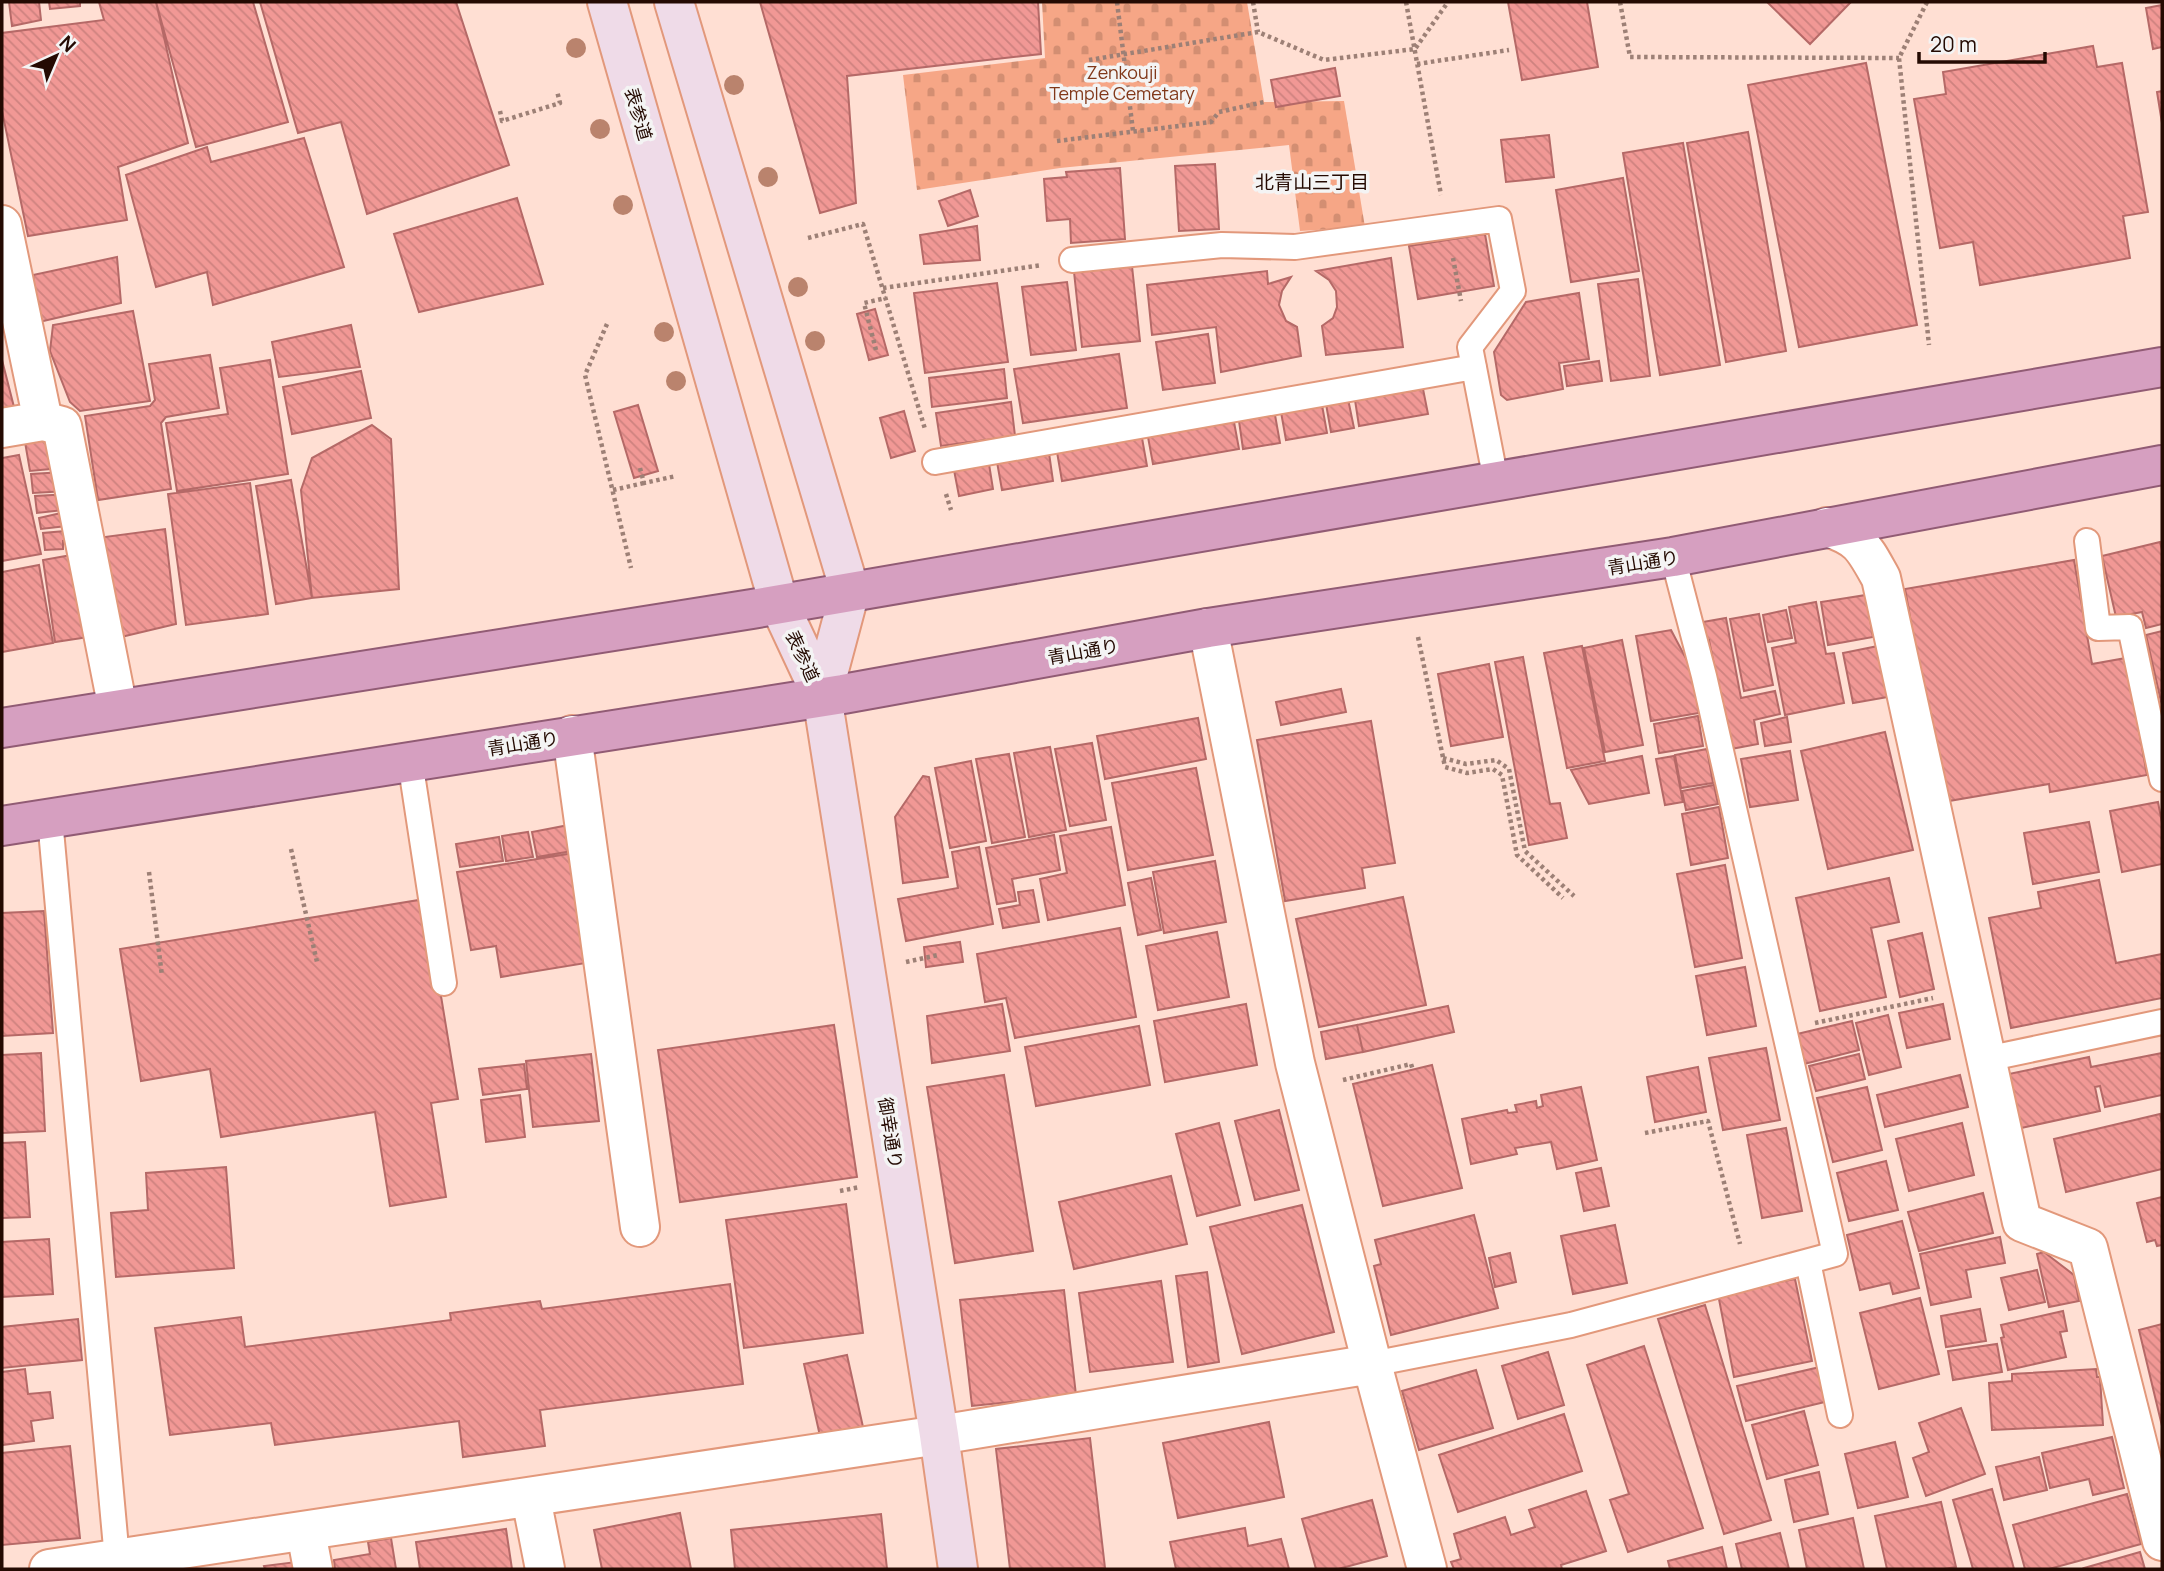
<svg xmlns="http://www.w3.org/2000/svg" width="2164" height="1571" font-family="Manrope,'Noto Sans JP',sans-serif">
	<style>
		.cemetery { fill: url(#cemetery-stones) }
		.building { fill: url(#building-back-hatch); stroke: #b56967; stroke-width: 2 }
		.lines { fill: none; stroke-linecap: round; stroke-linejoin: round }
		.service-casing { stroke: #e2987b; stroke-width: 28 }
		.pedestrian-casing { stroke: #e2987b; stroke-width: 42 }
		.minor-casing { stroke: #e2987b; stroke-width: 42 }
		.secondary-casing { stroke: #e2987b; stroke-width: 42 }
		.trunk-casing { stroke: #915b74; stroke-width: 42 }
		.path { stroke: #9d8076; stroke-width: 4.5; stroke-dasharray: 3.5 3.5; stroke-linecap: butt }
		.service { stroke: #fff; stroke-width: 24 }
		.pedestrian { stroke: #fff; stroke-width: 38 }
		.minor { stroke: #fff; stroke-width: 38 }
		.secondary { stroke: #efdbe8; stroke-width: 38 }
		.trunk { stroke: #d69fc0; stroke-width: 38 }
		.tree { fill: #ba836d }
		.labels { text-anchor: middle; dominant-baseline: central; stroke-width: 7; stroke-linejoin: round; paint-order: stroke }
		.park-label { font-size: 18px; fill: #813819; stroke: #f4f4f4 }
		.street-label { font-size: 18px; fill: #240a02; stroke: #f4f4f4 }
		.neighbourhood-label { font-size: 19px; fill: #240a02; stroke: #f4f4f4 }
	</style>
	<defs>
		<pattern id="cemetery-stones" width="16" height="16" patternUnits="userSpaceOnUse" patternTransform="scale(1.75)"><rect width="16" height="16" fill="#f6a686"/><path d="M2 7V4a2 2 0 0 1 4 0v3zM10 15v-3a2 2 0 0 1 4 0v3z" fill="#d38e72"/></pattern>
		<pattern id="building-back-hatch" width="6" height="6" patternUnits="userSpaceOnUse" patternTransform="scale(1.75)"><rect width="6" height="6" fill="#f19895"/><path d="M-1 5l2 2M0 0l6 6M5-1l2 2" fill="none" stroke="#ce827f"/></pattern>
	</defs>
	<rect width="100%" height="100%" fill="#ffdfd3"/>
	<path class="cemetery" d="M1042,2h205l17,100 80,-1 21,126 -65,4 -11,-86 -229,23 -143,22 -14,-115 142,-17z"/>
	<path class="building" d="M9,2h30l2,18 -29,6z
		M49,2h31v4l-30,3z
		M99,2h57l32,141 -70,24 9,53 -99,16 -26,-125v-78l102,-13z
		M156,2h97l35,120 -92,25z
		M260,2h196l53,163 -142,49 -26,-92 -43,11z
		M760,2h278l3,52 -194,22 9,127 -36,10z
		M1508,2h79l11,65 -76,13z
		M1767,2h84l-41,42z
		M2162,5v42l-9,2 -7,-41z
		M2093,46l4,21 25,-4 26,149 -25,4 7,42 -150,27 -7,-43 -33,6 -26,-149 32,-5 -3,-22z
		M1866,63l51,262 -118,22 -51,-262z
		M1335,68l5,28 -64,11 -5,-27z
		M2162,91v32l-5,-31z
		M1748,132l38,219 -60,11 -39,-219z
		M1549,135l5,42 -48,5 -5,-42z
		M304,138l40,129 -131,38 -6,-33 -51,15 -30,-112 81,-28 4,15z
		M1683,143l37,222 -60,10 -37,-222z
		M1215,164l4,65 -40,2 -4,-65z
		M1120,168l5,71 -54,4 -1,-24 -23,2 -3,-42 23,-2 -1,-5z
		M1623,178l16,93 -68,11 -15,-92z
		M970,190l8,26 -30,10 -9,-25z
		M517,198l26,86 -124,28 -25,-78z
		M977,226l3,34 -56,4 -4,-29z
		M1485,234l9,52 -76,13 -9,-53z
		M117,257l4,46 -82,19 -6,-47z
		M1391,258l12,89 -77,8 -4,-29 11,-8 4,-11 -1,-16 -7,-11 -13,-9z
		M1132,266l8,75 -58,6 -8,-75z
		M1267,271l1,13 23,-7 -9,14 -3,14 7,16 11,6 4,29 -80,16 -5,-45 -64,8 -5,-50z
		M1638,279l12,97 -39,5 -13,-97z
		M1067,282l9,68 -45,5 -9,-68z
		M997,283l11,79 -83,11 -11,-80z
		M1579,293l10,66 -30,4 4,26 -56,11 -6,-5 -7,-43 32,-50z
		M875,309l13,46 -19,5 -12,-46z
		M133,311l17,90 -70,10 -10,-9 -20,-51 3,-26z
		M351,325l9,42 -81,10 -7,-35z
		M1208,334l7,49 -52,7 -7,-48z
		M1119,354l8,54 -104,15 -9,-54z
		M210,355l9,53 -53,9 -5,6 10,66 -73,11 -13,-84 65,-10 5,-6 -6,-36z
		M2,360l12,47 -12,2z
		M270,360l18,114 -111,17 -11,-68 62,-9 -8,-46z
		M1599,361l3,20 -35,5 -3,-20z
		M1004,369l3,29 -75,9 -3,-29z
		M361,371l10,47 -79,16 -9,-47z
		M1423,389l5,25 -69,12 -4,-26z
		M1348,399l6,29 -23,4 -5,-28z
		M1011,402l4,34 -74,10 -5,-33z
		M638,405l20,66 -24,7 -20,-66z
		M1322,405l5,28 -41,7 -5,-28z
		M904,411l11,40 -24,7 -11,-40z
		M1275,415l5,28 -37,6 -4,-28z
		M1234,422l5,27 -86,15 -5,-27z
		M372,425l19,14 8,150 -87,9 -11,-108 11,-32z
		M56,438l5,30 -31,3 -5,-29z
		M1142,438l5,28 -85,15 -5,-29z
		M1049,453l4,28 -51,9 -5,-28z
		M19,455l22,99 -39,7v-103z
		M989,464l4,25 -34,7 -5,-26z
		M64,472l3,19 -34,2 -2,-19z
		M291,480l21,118 -36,6 -20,-118z
		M250,483l18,131 -82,11 -18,-131z
		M70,494l2,15 -35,4 -2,-17z
		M74,510l1,15 -34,4 -2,-11z
		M165,529l11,95 -55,13 -24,-99z
		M76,530l2,9 -15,2v8l-18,1 -2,-17z
		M2160,542l2,8v74l-16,4 -4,-16 -26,5 -14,-61z
		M77,554l12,83 -34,5 -12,-82z
		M2074,560l18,104 34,-6 21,117 -97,17 -1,-8 -106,18 -38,-213z
		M39,565l14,78 -51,9v-80z
		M1866,595l7,42 -45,8 -7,-43z
		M1816,602l10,52 8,-1 10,50 -59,12 -13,-67 24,-5 -7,-36z
		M1786,610l6,28 -24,4 -5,-27z
		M1759,614l14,71 -29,6 -14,-72z
		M1726,618l15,80 34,-7 5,23 -26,6 4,24 -27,5 -22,-109 -8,1 -4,-18z
		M1671,630l20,38 8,45 -48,8 -15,-85z
		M2162,631v75l-16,-71z
		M1622,640l21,105 -38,7 -21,-104z
		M1582,646l23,115 -38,7 -23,-115z
		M1878,646l10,51 -35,6 -10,-50z
		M1523,657l27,147 10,-1 7,35 -38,7 -34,-183z
		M1489,664l14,73 -52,9 -13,-72z
		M1341,689l5,23 -65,13 -5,-23z
		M1698,716l5,30 -44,7 -5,-29z
		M1787,717l4,25 -26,4 -4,-23z
		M1198,718l8,41 -101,20 -8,-43z
		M1371,721l24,142 -33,5 3,20 -80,13 -28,-161z
		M1885,732l28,118 -85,19 -27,-118z
		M1092,743l14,77 -36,6 -15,-77z
		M1050,747l16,83 -37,7 -15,-84z
		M1707,749l6,34 -32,5 -6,-33z
		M1790,751l8,49 -48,7 -9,-48z
		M1009,754l16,83 -33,6 -16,-84z
		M1642,756l7,37 -60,11 -18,-34z
		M1674,756l9,46 -18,3 -9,-46z
		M971,761l15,80 -36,7 -15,-80z
		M1196,768l17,87 -85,15 -16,-87z
		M923,776l6,1 19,100 -45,6 -8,-66z
		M1714,785l4,19 -32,6 -4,-19z
		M2158,802l4,21v41l-40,8 -12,-61z
		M1719,807l9,51 -37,7 -9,-51z
		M2089,822l10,50 -66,12 -9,-51z
		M574,824l4,26 -41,7 -5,-25z
		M1111,827l14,78 -77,15 -8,-41 27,-6 -7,-37z
		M528,832l5,25 -27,4 -4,-25z
		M1054,835l6,35 -48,9 4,22 -19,3 -11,-56z
		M499,837l4,24 -43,6 -4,-23z
		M979,847l14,77 -87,17 -8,-42 60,-11 -6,-36z
		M580,852l18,109 -97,16 -5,-31 -25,4 -14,-78z
		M1215,861l11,61 -62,11 -11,-61z
		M1725,865l17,93 -47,9 -18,-93z
		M1151,878l10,52 -23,5 -10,-52z
		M1889,878l10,44 -28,6 15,69 -66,14 -24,-113z
		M2099,880l17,83 46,-9v44l-151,30 -22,-110 52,-10 -3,-16z
		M1033,890l6,32 -36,6 -4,-19 21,-4 -2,-13z
		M1403,897l23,108 -107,22 -23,-108z
		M425,899l33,200 -27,4 15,94 -56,9 -15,-94 -154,25 -11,-68 -69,12 -21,-132z
		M44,911l9,122 -51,3v-123z
		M1120,928l16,89 -121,21 -9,-40 -21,4 -8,-48z
		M1217,932l12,65 -71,13 -12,-64z
		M1922,933l12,56 -34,8 -12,-56z
		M960,942l3,20 -37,5 -2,-20z
		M1745,967l11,59 -49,9 -11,-59z
		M1002,1004l8,47 -78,12 -5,-47z
		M1246,1004l11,61 -92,17 -11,-61z
		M1943,1004l7,35 -43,9 -8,-35z
		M1448,1006l6,26 -91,20 -6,-27z
		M1888,1015l13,52 -32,8 -13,-52z
		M1852,1021l7,29 -55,14 -7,-30z
		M834,1025l23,152 -177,25 -22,-152z
		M1357,1025l6,27 -37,7 -5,-27z
		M1139,1026l11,59 -114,21 -11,-59z
		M1766,1048l14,72 -57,10 -14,-72z
		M41,1053l4,78 -43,2v-78z
		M2162,1053v42l-57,12 -5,-21 -5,1 5,24 -79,17 -12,-54 80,-17 2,10z
		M591,1054l8,67 -66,6 -7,-66z
		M1859,1054l6,25 -49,12 -7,-25z
		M524,1064l3,25 -44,6 -4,-26z
		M1432,1065l30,123 -79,18 -30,-122z
		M1698,1067l8,45 -51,10 -8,-45z
		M1004,1075l29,176 -78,12 -28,-176z
		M1960,1075l8,32 -83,20 -8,-32z
		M1581,1087l16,73 -40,9 -6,-27 -36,6 2,6 -46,10 -9,-45 45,-9 1,3 9,-1 -2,-7 21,-4 1,7 6,-2 -2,-11z
		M1867,1087l15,63 -49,12 -16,-64z
		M520,1095l5,42 -39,5 -5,-42z
		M1279,1110l20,80 -44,10 -20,-79z
		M2160,1114l2,8v47l-96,23 -12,-53z
		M1219,1123l21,82 -43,11 -21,-82z
		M1962,1123l12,52 -65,16 -13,-52z
		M1786,1128l16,83 -40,7 -15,-83z
		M25,1142l5,75 -28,1v-75z
		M1886,1161l12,49 -49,11 -12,-48z
		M226,1167l8,101 -118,9 -5,-64 37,-3 -2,-37z
		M1601,1168l8,38 -25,5 -8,-38z
		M1171,1176l16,68 -113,25 -15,-67z
		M1983,1193l10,40 -74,18 -11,-39z
		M2162,1197v48l-5,1 -2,-6 -8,2 -10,-39z
		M846,1204l17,129 -119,15 -18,-128z
		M1302,1205l32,127 -92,22 -32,-127z
		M1474,1215l24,93 -107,27 -17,-69 7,-2 -6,-24z
		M1902,1221l17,67 -26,6 -3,-11 -30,7 -13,-55z
		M1615,1225l12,58 -54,11 -12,-58z
		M2000,1237l5,26 -39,7 5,27 -40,8 -11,-51z
		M49,1239l4,55 -51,3v-55z
		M2044,1252l30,23 5,26 -30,6 -12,-53z
		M1510,1253l6,29 -21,5 -6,-29z
		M2037,1270l8,32 -36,8 -8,-32z
		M1207,1272l12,90 -31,5 -12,-91z
		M1795,1279l17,82 -78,16 -16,-83z
		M1161,1281l12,81 -83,10 -11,-79z
		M730,1284l13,100 -203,26 5,36 -82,11 -4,-36 -184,24 -4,-22 -101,12 -15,-107 86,-11 4,30 206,-27 -1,-7 90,-12 2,8z
		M1064,1290l12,105 -104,11 -12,-106z
		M1920,1298l19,76 -60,15 -19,-76z
		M1705,1305l66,215 -47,14 -66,-215z
		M1980,1309l6,32 -40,6 -5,-31z
		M2063,1311l4,20 -7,1 6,25 -58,13 -7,-32 3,-1 -3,-12z
		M78,1319l4,41 -80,8v-41z
		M2162,1324v102l-23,-96z
		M1997,1344l5,28 -49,8 -5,-29z
		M1644,1346l59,182 -75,24 -18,-52 19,-6 -42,-129z
		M1548,1352l16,53 -46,14 -16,-53z
		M847,1355l16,72 -43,9 -16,-72z
		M1820,1367l9,34 -83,20 -9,-35z
		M25,1369l3,25 22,-2 3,26 -22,3 3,20 -32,4v-73z
		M2096,1369l1,8h3l3,48 -111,5 -3,-47 23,-2v-7z
		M1476,1370l17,58 -74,22 -17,-59z
		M1961,1408l24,66 -59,22 -13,-38 16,-6 -10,-29z
		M1804,1411l14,54 -51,14 -15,-54z
		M1564,1414l18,57 -124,41 -19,-57z
		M1269,1422l15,75 -106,21 -15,-75z
		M2112,1437l12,51 -31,7 -4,-16 -39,9 -8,-35z
		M1090,1438l15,130 -95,1 -14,-120z
		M1895,1442l13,55 -50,11 -13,-54z
		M70,1446l10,92 -78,7v-92z
		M2039,1457l8,33 -43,10 -8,-33z
		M1819,1472l9,42 -34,8 -9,-42z
		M1992,1489l22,80h-41l-20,-69z
		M1586,1491l20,60 -45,14 1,4h-108l-3,-7 10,-3 -7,-25 51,-17 6,18 24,-8 -6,-17z
		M2127,1494l14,50 -92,25h-24l-12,-44z
		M1372,1500l15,56 -49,13h-22l-14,-50z
		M1941,1502l15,65 -12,2h-57l-12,-53z
		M680,1513l11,56h-89l-8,-39z
		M881,1514l6,55h-152l-4,-39z
		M1853,1518l11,51h-57l-8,-39z
		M1245,1528l3,18 33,-7 8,30h-113l-6,-27z
		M506,1529l6,40h-92l-4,-27z
		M1780,1533l9,36h-47l-6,-25z
		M391,1538l5,31h-61l-1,-9 36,-6 -2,-12z
		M1722,1547l5,22h-57l-2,-8z
		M2140,1552l5,17h-60l-1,-1z
		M296,1562l1,7h-32l-1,-3z"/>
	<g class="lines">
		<g class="service-casing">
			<path id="service" d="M1072,260l150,-15 73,2 204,-28 14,72 -43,56 26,134
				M935,462l539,-95
				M2087,541l11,87 32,-1 32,152
				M410,761l34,222
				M50,819l67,740
				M1986,1059l176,-37
				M1808,1262l32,153
				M1372,1364l199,-39 264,-71 -131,-578 -31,-119"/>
		</g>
		<g class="pedestrian-casing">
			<path id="pedestrian" d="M306,1532l7,37"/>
		</g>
		<g class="minor-casing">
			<path id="minor" d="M2,225l41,196
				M2,428l41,-7 19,5 56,283
				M1827,527c34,11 37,21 54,51l141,644 66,26 74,293
				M1208,628l87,435 77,301 55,205
				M572,735l68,492
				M531,1498l14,71
				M49,1569l890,-134 433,-71"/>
		</g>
		<g class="secondary-casing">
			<path id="secondary" d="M607,2l172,602 43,92 117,739 19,134
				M674,2l176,589 -28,105"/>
		</g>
		<g class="trunk-casing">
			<path id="trunk" d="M2,728l750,-119 1410,-242
				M2,826l841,-132 365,-66 465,-71 489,-92"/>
		</g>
		<path class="path" d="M1117,2l16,129
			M1253,2l5,30
			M1406,2l35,193
			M1620,2l10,55 269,1
			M1927,2l-28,56 30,287
			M1089,60l169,-28 66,28 91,-11 33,-47
			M1417,64l92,-14
			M500,111l2,10 58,-18 -3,-12
			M1057,141l154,-19 8,-10 45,-10
			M808,238l55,-14 62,205
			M1453,258l8,43
			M883,288l159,-23
			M607,324l-22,51 46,193
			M876,350l-12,-47 22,-5
			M640,468l4,15 32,-7
			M613,490l31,-7
			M946,494l5,16
			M1418,637l27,130 22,6 26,-4 9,6 15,80 46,43
			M1443,758l23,6 30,-4 13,9 16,82 49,45
			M291,849l26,113
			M149,872l13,104
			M906,962l32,-7
			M1815,1023l118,-25
			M1343,1080l68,-16 2,6
			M1645,1133l63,-12 32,123
			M840,1191l20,-4"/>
		<use href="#service" class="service"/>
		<use href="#pedestrian" class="pedestrian"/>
		<use href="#minor" class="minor"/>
		<use href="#secondary" class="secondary"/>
		<use href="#trunk" class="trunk"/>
	</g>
	<g class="tree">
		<circle cx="576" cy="48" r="10"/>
		<circle cx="734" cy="85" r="10"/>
		<circle cx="600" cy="129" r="10"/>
		<circle cx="768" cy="177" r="10"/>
		<circle cx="623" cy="205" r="10"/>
		<circle cx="798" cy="287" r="10"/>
		<circle cx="664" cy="332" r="10"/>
		<circle cx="815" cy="341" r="10"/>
		<circle cx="676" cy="381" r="10"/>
	</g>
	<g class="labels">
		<g class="park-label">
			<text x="1122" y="72">Zenkouji<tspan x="1122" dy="21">Temple Cemetary</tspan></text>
		</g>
		<g class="street-label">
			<text transform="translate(639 114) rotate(74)">表参道</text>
			<text transform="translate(1643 562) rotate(-9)">青山通り</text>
			<text transform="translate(1083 651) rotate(-10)">青山通り</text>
			<text transform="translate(803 656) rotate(65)">表参道</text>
			<text transform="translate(523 743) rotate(-9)">青山通り</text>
			<text transform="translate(891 1133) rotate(81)">御幸通り</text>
		</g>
		<g class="neighbourhood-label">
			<text x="1312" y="182">北青山三丁目</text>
		</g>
	</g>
	<rect width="2164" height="1571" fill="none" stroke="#240a02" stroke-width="7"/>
	<g transform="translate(56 56) rotate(44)" stroke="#f4f4f4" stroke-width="5" paint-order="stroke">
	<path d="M0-5L12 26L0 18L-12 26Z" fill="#240a02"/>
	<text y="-10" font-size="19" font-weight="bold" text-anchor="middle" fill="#240a02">N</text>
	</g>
	<path d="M1919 52v10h126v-10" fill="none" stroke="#240a02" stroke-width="3.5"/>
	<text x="1930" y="52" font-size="21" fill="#240a02" stroke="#f4f4f4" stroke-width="5" paint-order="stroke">20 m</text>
</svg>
